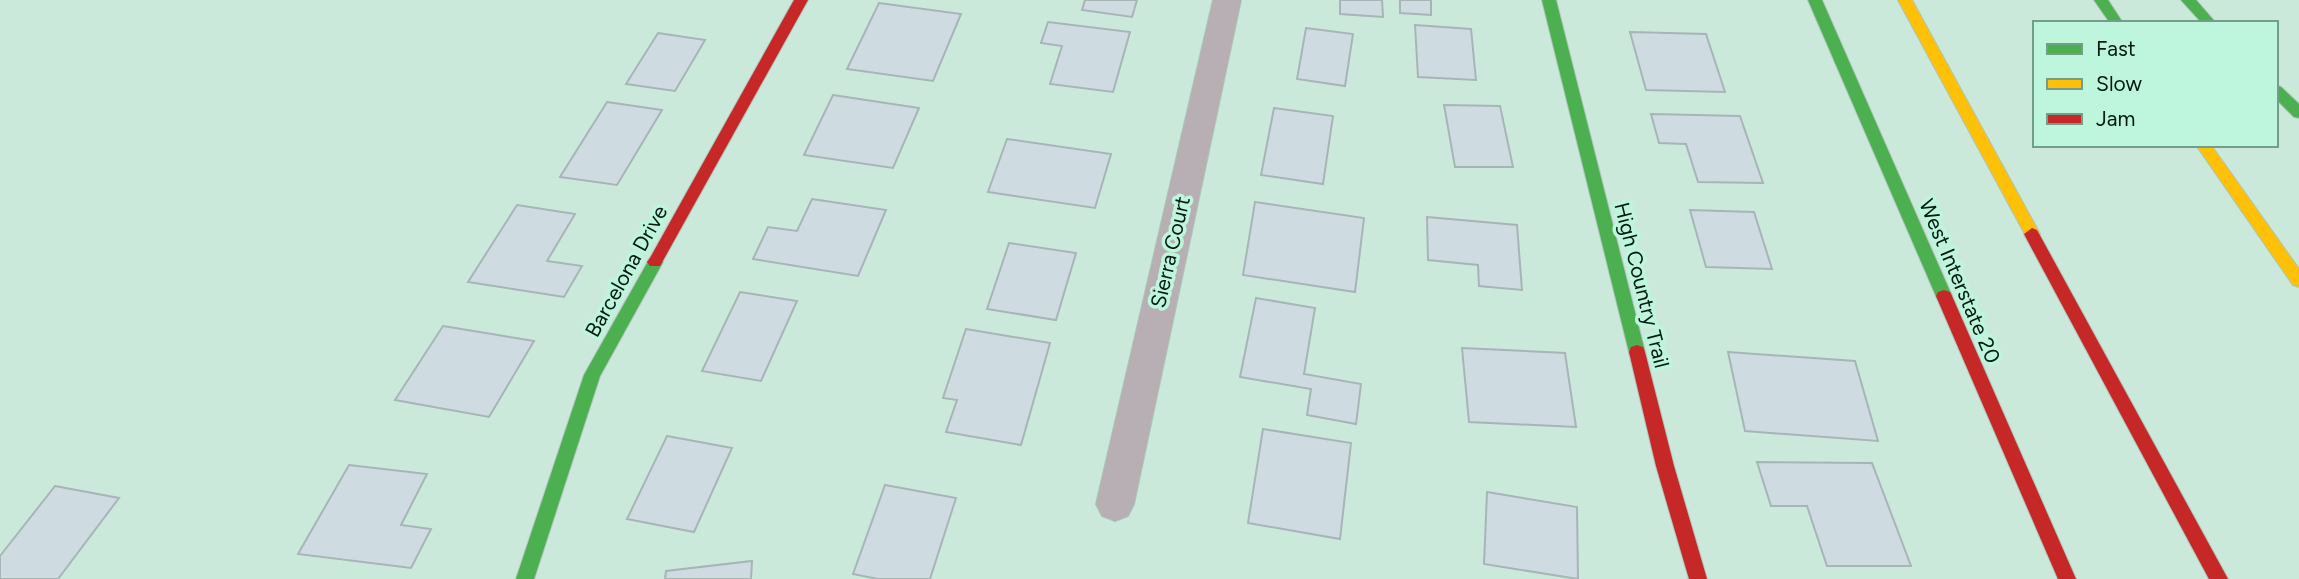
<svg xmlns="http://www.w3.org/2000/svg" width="2299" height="579" font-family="Figtree,sans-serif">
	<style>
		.building { fill: #cedce2; stroke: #a7b5b7; stroke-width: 2 }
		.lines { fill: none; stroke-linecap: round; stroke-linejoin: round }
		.street-casing { stroke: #adc5ba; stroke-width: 2 }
		.fast-casing { stroke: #adc5ba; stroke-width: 2 }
		.slow-casing { stroke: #adc5ba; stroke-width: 2 }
		.jam-casing { stroke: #adc5ba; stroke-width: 2 }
		.street { fill: #b8afb5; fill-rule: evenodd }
		.fast { fill: #4caf50; fill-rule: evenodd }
		.slow { fill: #ffc107; fill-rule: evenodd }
		.jam { fill: #c62828; fill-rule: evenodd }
		.labels { text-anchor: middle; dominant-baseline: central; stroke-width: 7; stroke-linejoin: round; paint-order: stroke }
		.street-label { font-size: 21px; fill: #031910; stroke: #bdf6dc }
	</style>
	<rect width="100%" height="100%" fill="#cae9db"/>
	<path class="building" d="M1085,0h52l-5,17 -50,-7z
		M1340,0h42l1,17 -43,-3z
		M1400,0h31v15l-31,-2z
		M879,3l82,11 -28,67 -86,-12z
		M1048,22l82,10 -17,60 -63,-8 12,-38 -21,-3z
		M1415,25l56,4 5,51 -58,-3z
		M1306,28l47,6 -8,52 -48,-7z
		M1630,32l76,2 19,58 -79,-2z
		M658,33l47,7 -30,51 -49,-7z
		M833,95l86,13 -26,60 -89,-13z
		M607,102l55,8 -45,75 -57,-8z
		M1444,105l56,1 13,61h-58z
		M1274,108l59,8 -10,68 -62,-9z
		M1651,114l89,2 23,67 -65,-1 -12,-38 -27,-1z
		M1007,139l104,15 -16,54 -107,-16z
		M812,199l74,11 -28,66 -105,-17 15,-32 29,4z
		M1255,202l109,16 -9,74 -112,-17z
		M517,205l58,9 -28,47 35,5 -18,31 -96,-15z
		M1690,210l64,2 18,57 -66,-2z
		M1427,217l90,8 5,65 -43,-4 -1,-21 -50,-5z
		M1009,243l67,10 -20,67 -69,-11z
		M740,292l57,9 -36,80 -59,-10z
		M1256,298l59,10 -11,66 57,10 -5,40 -49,-9 4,-26 -71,-12z
		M443,326l91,15 -45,76 -94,-17z
		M966,329l84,14 -29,102 -75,-13 11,-32 -14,-2z
		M1462,348l103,5 11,74 -107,-5z
		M1728,352l127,9 23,80 -133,-10z
		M1263,429l88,14 -11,96 -92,-16z
		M667,436l65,12 -38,84 -67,-13z
		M1757,462l115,1 39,103h-84l-20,-60h-36z
		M349,465l78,9 -26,51 30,4 -20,39 -113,-14z
		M885,485l71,13 -26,81h-52l-25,-5z
		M55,486l64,12 -61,81h-58v-23z
		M1487,492l90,15 1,72 -94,-15z
		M752,561l-1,18h-86l1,-8z"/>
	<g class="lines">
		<g class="street-casing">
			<path id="street" d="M1213,0h28l-107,504 -6,12 -13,5 -13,-5 -6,-12z"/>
		</g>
		<g class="fast-casing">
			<path id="fast" d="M1542,0h14l89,352 -2,5 -6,2 -6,-2 -2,-5z
				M1808,0h14l130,296 -2,4h-12l-2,-4z
				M2094,0h14l15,23h-13z
				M2181,0h15l20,23h-14z
				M2276,85l5,2 18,17v14l-5,-1 -18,-18z
				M655,256l5,2 3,4 -63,114 -66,203h-18l68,-204 66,-117z"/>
		</g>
		<g class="slow-casing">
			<path id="slow" d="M1898,0h14l128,234 -3,4h-10z
				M2196,145h15l88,124v18l-6,-2z"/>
		</g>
		<g class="jam-casing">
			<path id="jam" d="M794,0h14l-148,266h-10l-3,-4 3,-4z
				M2032,228l5,2 191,349h-19l-185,-345z
				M1944,290l6,2 2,4 124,283h-18l-122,-283 2,-4z
				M1637,345l6,2 2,5 29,114 33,113h-18l-33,-113 -27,-114 2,-5z"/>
		</g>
		<use href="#street" class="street"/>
		<use href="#fast" class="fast"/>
		<use href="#slow" class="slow"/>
		<use href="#jam" class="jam"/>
	</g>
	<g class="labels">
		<g class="street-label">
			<text transform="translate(1170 252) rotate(-77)">Sierra Court</text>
			<text transform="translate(626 271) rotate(-61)">Barcelona Drive</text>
			<text transform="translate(1960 281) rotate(67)">West Interstate 20</text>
			<text transform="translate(1642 285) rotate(76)">High Country Trail</text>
		</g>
	</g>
	<rect x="2033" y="21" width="245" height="126" fill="#bdf6dc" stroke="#739e8a" stroke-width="2"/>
	<rect x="2047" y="44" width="35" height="10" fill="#4caf50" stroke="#739e8a" stroke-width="2"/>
	<text x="2096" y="56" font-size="21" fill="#031910">Fast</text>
	<rect x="2047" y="79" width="35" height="10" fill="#ffc107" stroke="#739e8a" stroke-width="2"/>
	<text x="2096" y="91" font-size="21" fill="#031910">Slow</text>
	<rect x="2047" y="114" width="35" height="10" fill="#c62828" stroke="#739e8a" stroke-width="2"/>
	<text x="2096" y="126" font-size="21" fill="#031910">Jam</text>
</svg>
